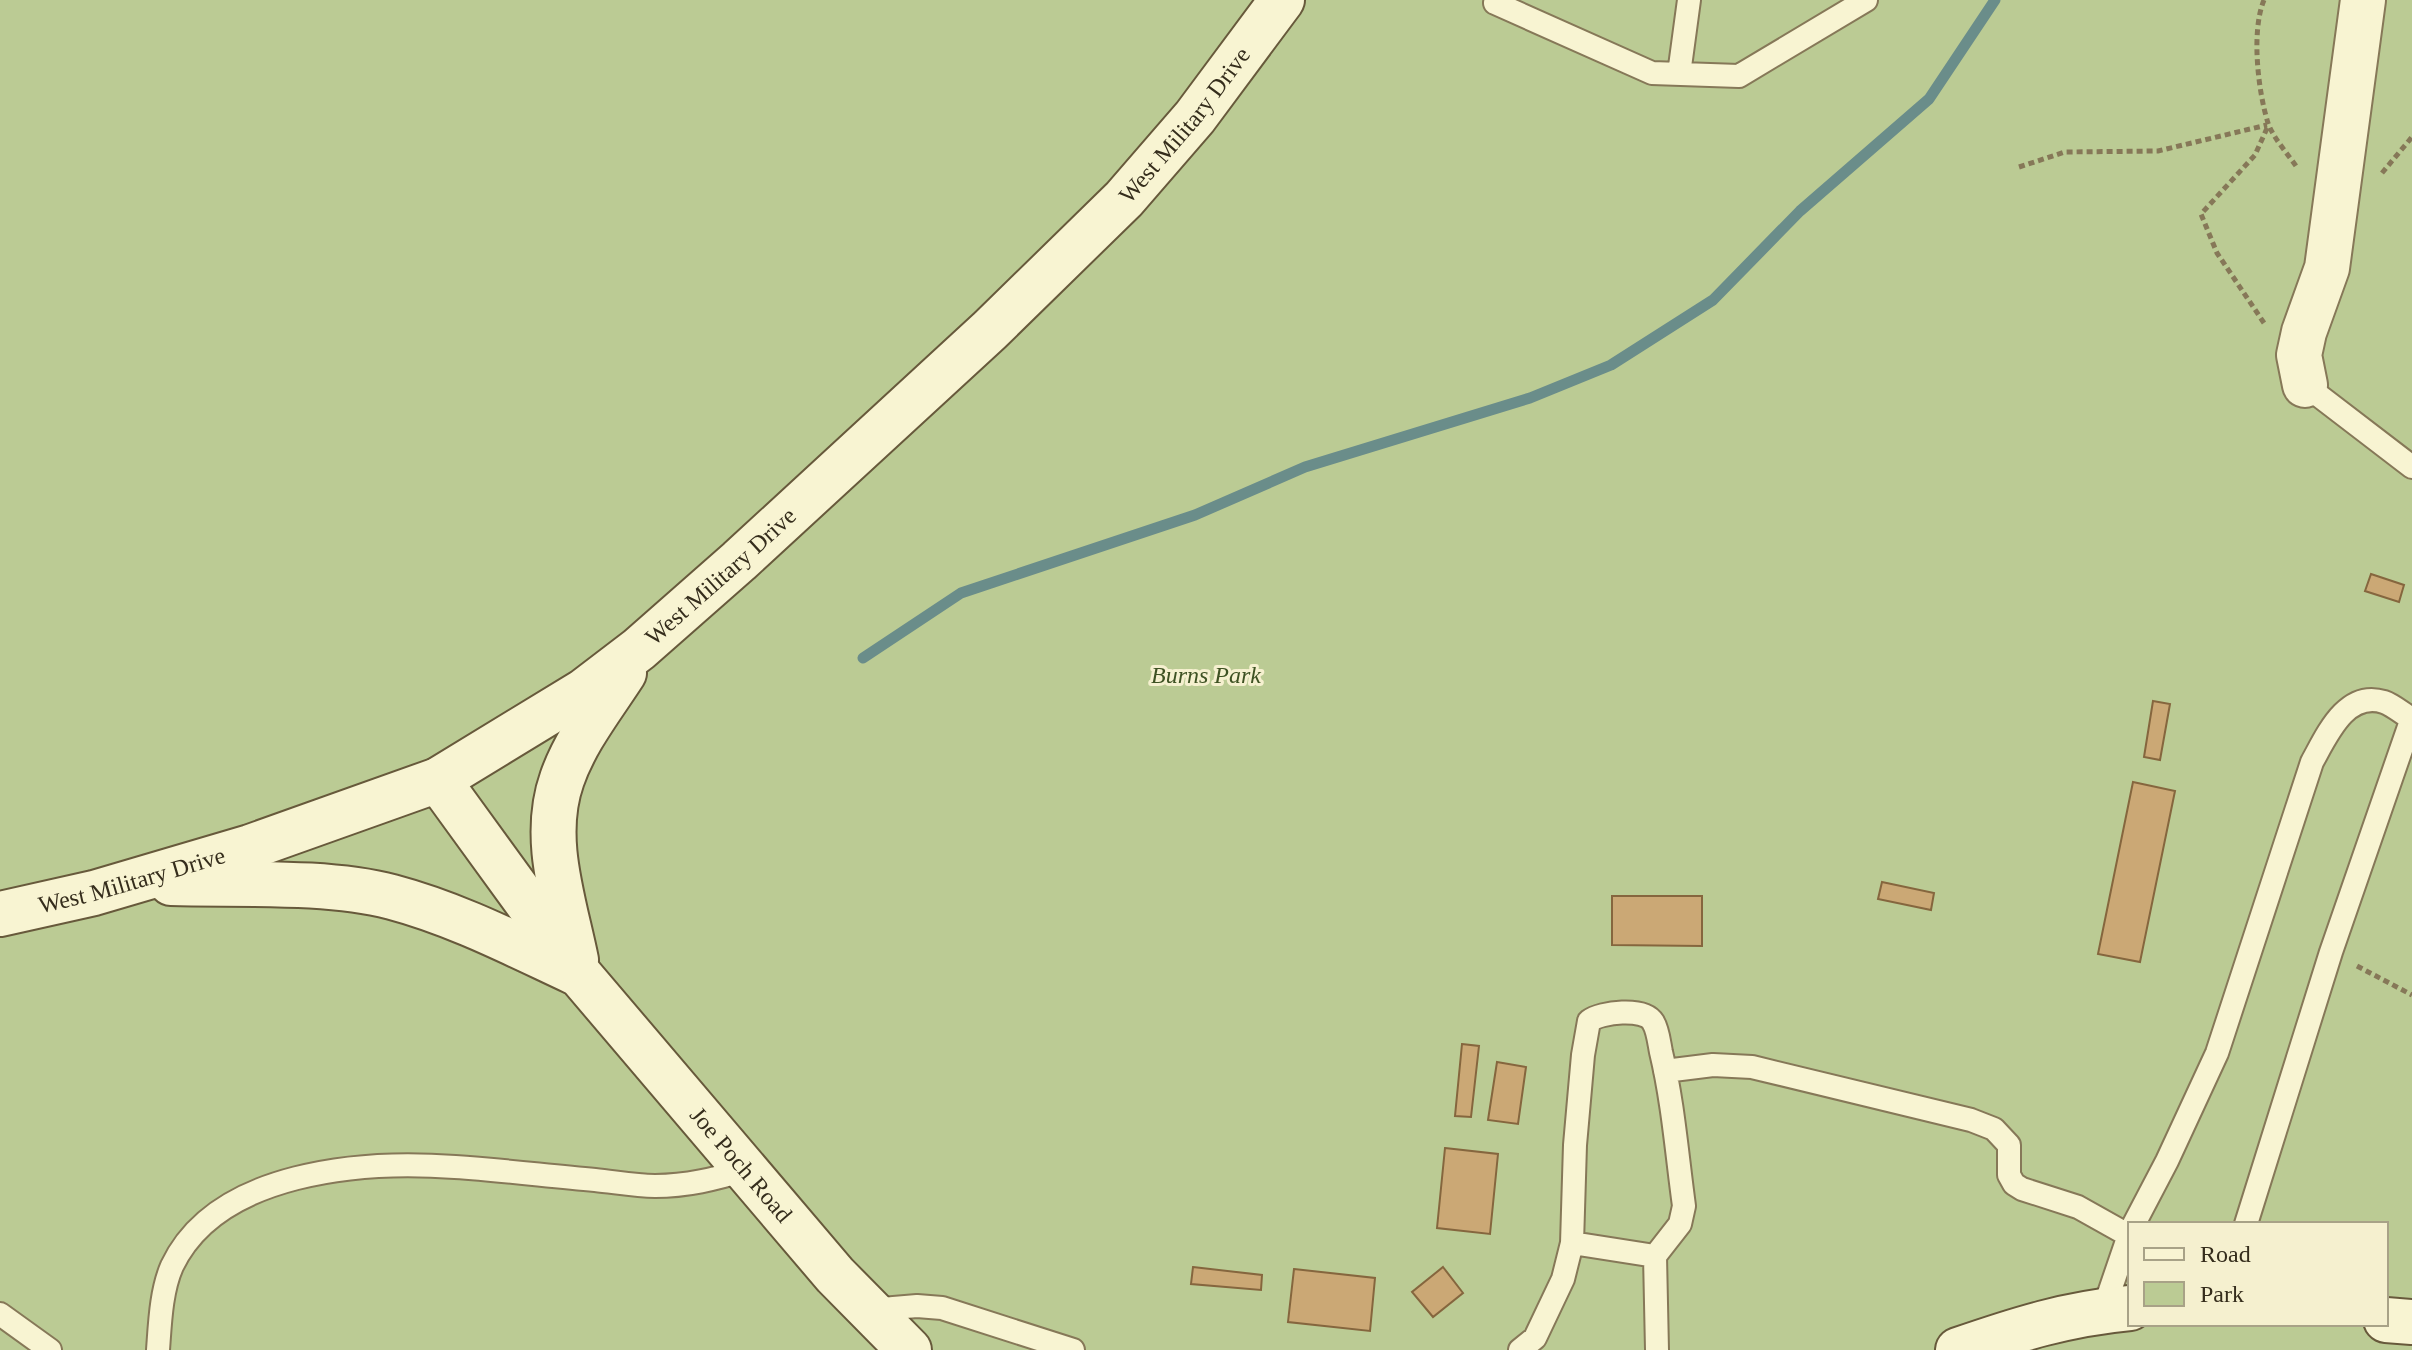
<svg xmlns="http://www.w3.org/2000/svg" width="2412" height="1350" font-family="Georgia,serif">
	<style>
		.green { fill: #bbcb94; fill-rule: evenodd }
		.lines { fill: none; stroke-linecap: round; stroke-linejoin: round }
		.stream { stroke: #6a8d8a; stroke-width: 11 }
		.building { fill: #cba875; stroke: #85663e; stroke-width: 2 }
		.lane-casing { stroke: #867858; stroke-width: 26 }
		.street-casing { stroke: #867858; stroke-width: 48 }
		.secondary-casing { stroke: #67593b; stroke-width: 48 }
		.path { stroke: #867858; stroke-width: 5; stroke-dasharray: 6 4; stroke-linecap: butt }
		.lane { stroke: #f8f4d2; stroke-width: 22 }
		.street { stroke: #f8f4d2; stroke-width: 44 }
		.secondary { stroke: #f8f4d2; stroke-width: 44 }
		.labels { text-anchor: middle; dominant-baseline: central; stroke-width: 6; stroke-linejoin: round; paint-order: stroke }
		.street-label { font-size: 24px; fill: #352d1c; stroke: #f5f0cf }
		.park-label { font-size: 24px; font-style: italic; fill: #3e5223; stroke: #f5f0cf }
	</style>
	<rect width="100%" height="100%" fill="#ede7bf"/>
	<path class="green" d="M0,0h2412v1350h-2412zM2130,1224h256v100h-256z"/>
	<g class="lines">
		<path class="stream" d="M863,658l98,-65 234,-78 110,-48 225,-69 81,-33 102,-65 87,-89 129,-112 66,-99"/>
	</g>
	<path class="building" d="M2371,574l33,11 -5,17 -34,-11z
		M2153,701l17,3 -10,56 -16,-3z
		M2133,782l42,9 -35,171 -42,-8z
		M1882,882l52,11 -3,17 -53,-11z
		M1612,896h90v50l-90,-1z
		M1462,1044l17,2 -8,71 -16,-1z
		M1497,1062l29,5 -8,57 -30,-4z
		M1445,1148l53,6 -8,80 -53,-6z
		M1193,1267l69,8 -1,15 -70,-6z
		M1443,1267l20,26 -30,24 -21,-25z
		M1294,1269l81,9 -5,53 -82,-9z"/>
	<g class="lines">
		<g class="lane-casing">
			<path id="lane" d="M1497,0l-2,3 157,70 87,3 127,-76
				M1679,74l10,-74
				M2305,385l107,82
				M1665,1071l48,-6 39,2 219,53 23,9 15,16v30l5,9 8,5 56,18 50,28
				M2134,1224l33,-63 50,-108 95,-291c15,-27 34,-72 72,-60 9,3 19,12 28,17
				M2246,1224l85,-272 81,-234
				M1572,1243l83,13 2,94
				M870,1310l47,-4 25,2 131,42
				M2103,1311l27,-79
				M0,1314l50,36
				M158,1350c2,-27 3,-59 14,-84 45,-95 191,-106 283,-99 47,3 93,9 140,13 20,2 40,6 60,6 32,0 60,-7 90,-16
				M1520,1350l15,-12 28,-59 9,-36 3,-98 8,-90 6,-34c12,-9 55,-14 64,1 5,8 6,20 8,30 12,50 16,103 23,154l-4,18 -25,32"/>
		</g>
		<g class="street-casing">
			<path id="street" d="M2305,385l-6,-30 5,-23 23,-64 36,-268"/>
		</g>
		<g class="secondary-casing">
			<g id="secondary">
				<path id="s1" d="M438,780l141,194 256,301 74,75"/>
				<path d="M171,883c69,2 155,-3 221,14 64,17 122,47 182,75"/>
				<path id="s2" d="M0,914l94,-21 156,-46 188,-67 146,-89 55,-42 100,-88 251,-231 134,-131 71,-82 87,-117"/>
				<path d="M576,960c-12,-59 -35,-122 -14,-181 13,-38 40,-72 62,-106"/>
				<path d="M2386,1320l26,2"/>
				<path d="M1958,1350c61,-21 108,-36 172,-42"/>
			</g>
		</g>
		<path class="path" d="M2264,0c-13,31 -6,91 4,123 5,15 21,32 30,46
			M2019,167l46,-15 93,-1 109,-26
			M2382,173l30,-36
			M2264,323l-47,-70 -16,-39 54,-59 13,-29
			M2357,966l55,29"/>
		<use href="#lane" class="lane"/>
		<use href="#street" class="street"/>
		<use href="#secondary" class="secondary"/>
	</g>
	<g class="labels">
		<g class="street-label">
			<text stroke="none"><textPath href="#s2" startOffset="1456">West Military Drive</textPath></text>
			<text stroke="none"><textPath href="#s2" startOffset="808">West Military Drive</textPath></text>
			<text stroke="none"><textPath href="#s2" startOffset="136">West Military Drive</textPath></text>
			<text stroke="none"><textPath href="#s1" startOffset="490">Joe Poch Road</textPath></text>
		</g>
		<g class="park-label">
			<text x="1206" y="675">Burns Park</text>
		</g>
	</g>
	<rect x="2128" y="1222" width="260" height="104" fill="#f5f0cf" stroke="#a8a287" stroke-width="2"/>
	<rect x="2144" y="1248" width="40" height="12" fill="#f8f4d2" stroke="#a8a287" stroke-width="2"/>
	<text x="2200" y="1262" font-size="24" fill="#352d1c">Road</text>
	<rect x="2144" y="1282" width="40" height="24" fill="#bbcb94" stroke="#a8a287" stroke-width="2"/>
	<text x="2200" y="1302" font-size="24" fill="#352d1c">Park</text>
</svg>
